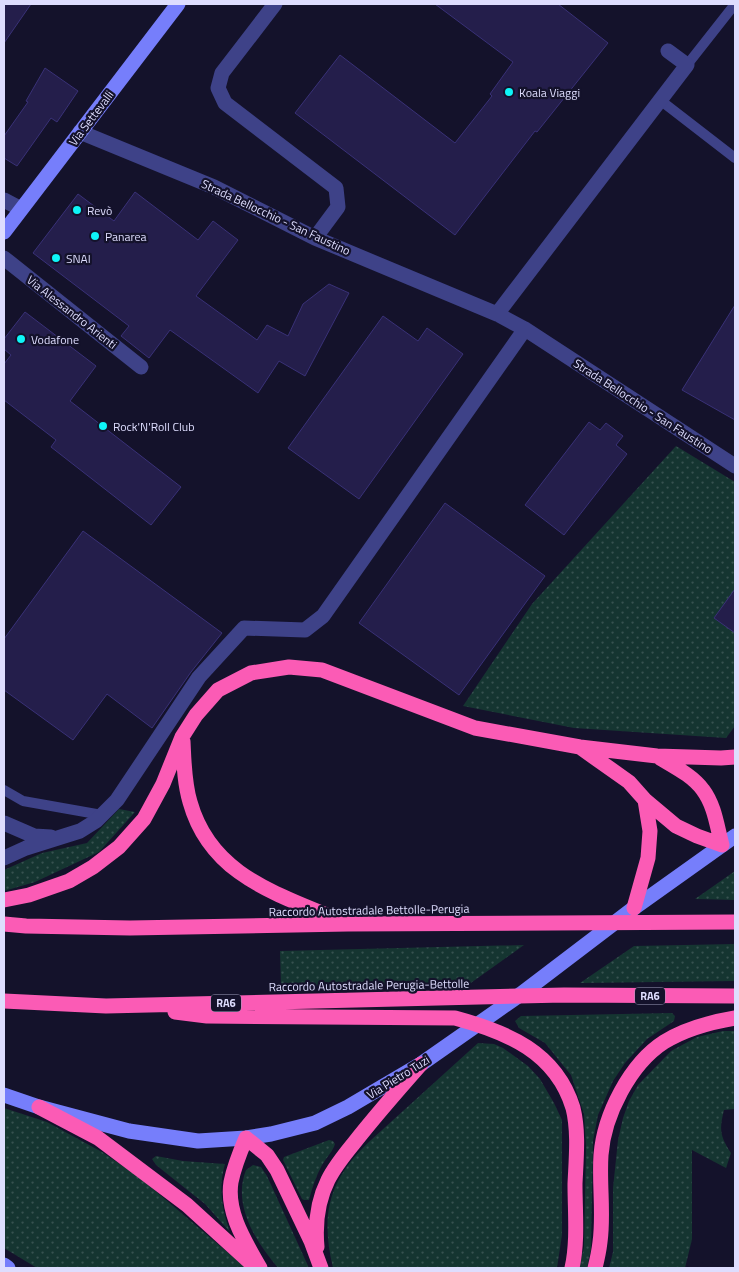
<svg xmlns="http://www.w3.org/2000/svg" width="739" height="1272" font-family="'Titillium Web',sans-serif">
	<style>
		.green { fill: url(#green-dots) }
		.building { fill: #241e4b; stroke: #393177 }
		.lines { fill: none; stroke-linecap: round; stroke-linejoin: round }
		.lane { stroke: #3e4288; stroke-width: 10 }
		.street { stroke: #3e4288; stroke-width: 15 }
		.secondary { stroke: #767efb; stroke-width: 15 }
		.highway { stroke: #fb5bb5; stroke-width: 15 }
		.poi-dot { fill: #0ef5f8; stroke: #14122b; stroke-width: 2 }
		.labels { text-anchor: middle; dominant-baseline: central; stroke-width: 4.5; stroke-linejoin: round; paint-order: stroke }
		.shield { fill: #14122b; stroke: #a1a0bf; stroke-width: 1 }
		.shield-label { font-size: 11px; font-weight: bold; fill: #deddfe }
		.poi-label { font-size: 12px; fill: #deddfe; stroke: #14122b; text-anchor: start }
		.street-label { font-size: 12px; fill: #deddfe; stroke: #14122b }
	</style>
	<defs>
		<pattern id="green-dots" width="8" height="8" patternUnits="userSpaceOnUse" patternTransform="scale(1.25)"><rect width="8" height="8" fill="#153531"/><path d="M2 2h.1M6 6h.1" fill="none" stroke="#375250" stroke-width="1.8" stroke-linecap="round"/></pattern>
	</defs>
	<rect width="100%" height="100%" fill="#14122b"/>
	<path class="green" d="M676,446l59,36v244l-9,12 -152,-10 -111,-22 69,-102z
		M119,809l16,3 -36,40 -64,30 -31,9v-21l38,-17 45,-10z
		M735,871v29l-40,-1z
		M735,944v37l-155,2 54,-37z
		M524,945l-56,40 -187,1 -1,-35z
		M672,1013l3,3 -1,5 -27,18 -22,24 -12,18 -15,34 -5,26 -2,108 -4,19h-8l5,-21 2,-101 -2,-32 -13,-39 -9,-11 -17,-21 -26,-15 -4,-7 6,-5z
		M723,1031h12v78l-11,1c-5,20 -4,26 7,43l-5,15 -34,-18v89l-7,29h-76l4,-16v-64l5,-48 5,-22 6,-17 9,-16 33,-34 26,-14z
		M478,1043l16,1 9,4 25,18 12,13 14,24 8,17v115l-5,33h-224c-13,-55 -4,-89 38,-128z
		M4,1108l43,14 55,30 37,25 107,91h-209l-33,-20z
		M329,1140l4,1 2,3c-2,7 -9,14 -13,21 -6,11 -10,23 -13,35h-5l-2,-1 -19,-39 1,-3z
		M156,1156l27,5 42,3c-7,24 -3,45 5,68l-25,-28 -49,-39 -4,-6z
		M253,1165l8,2 6,9 42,92h-31c-22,-26 -46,-63 -32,-98z"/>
	<path class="building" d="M4,4h27l-27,39z
		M435,4h123l50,39 -71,89 -2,-1 -80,104 -160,-122 45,-58 115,88 37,-47 -2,-2 23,-32z
		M45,68l33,23 -21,31 -6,-4 -34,48 -13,-8v-22l24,-34 -2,-1z
		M135,192l63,48 15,-19 25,19 -42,56 61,44 10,-15 21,11 15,-32 26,-20 20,9 -44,83 -26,-15 -21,32 -88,-63 -21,28 -28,-22 8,-10 -96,-73 45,-59 36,27z
		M735,305v115l-53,-30z
		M25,312l71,54 -26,35 111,86 -30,38 -100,-78 5,-7 -52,-40v-36l7,-9 -7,-6v-10z
		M383,316l35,25 9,-13 36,26 -104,145 -71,-51z
		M589,422l11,8 6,-7 17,13 -7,9 11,9 -63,81 -39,-30z
		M445,503l100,73 -86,119 -100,-72z
		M83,531l139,102 -31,39 -39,56 -45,-34 -34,46 -69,-50v-51z
		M735,589v44l-21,-15z"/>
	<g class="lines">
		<path class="lane" d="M687,65l48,-61
			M660,100l75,58
			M4,790l19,11 79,14"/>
		<path class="street" d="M275,4l-53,69 -4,15 7,15 111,85 2,19 -23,31
			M80,132l134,55 101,51 182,76 28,15 210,137
			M4,200l17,9
			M4,258l137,109
			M497,314l190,-249 -19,-14
			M4,823l30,13 17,1
			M4,858l22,-10 54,-17 16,-10 21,-21 82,-123 45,-49 61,2 18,-14 202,-287"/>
		<path class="secondary" d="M4,232l174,-228
			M4,1095l35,12 90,24 69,10 48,-3 25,-4 44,-11 33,-16 73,-43 100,-70 113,-86 101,-72
			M4,1265l4,3"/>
		<path class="highway" d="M183,741c1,20 1,41 7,61 21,75 89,92 153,120
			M581,748l48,34 16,18 31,26 21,10 25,9
			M660,758c15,9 33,18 43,32 12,16 14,37 19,55
			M4,900l25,-5 40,-14 24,-14 26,-20 25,-28 19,-35 19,-47 14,-22 22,-25 33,-17 38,-6 33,3 153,58 105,19 77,9 64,2 14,-1
			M634,908l14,-50 2,-27 -5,-31
			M4,924l22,2 104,2 218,-4 387,-2
			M4,1001l102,5 458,-11 171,1
			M175,1012l32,4 248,2c52,14 101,34 118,90 6,24 3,52 2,76 0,28 3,57 -3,84
			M39,1107l59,31 89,67 67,61
			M317,1247c-2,-22 1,-47 11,-67 7,-14 17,-26 26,-37 22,-28 44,-53 67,-79
			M260,1268c-14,-25 -34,-55 -29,-86 3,-15 9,-30 15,-44l21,17 10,15 34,71 10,27
			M595,1268c2,-8 4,-17 5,-26 4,-28 -1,-58 1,-87 3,-40 29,-91 63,-113 21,-13 47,-20 71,-24"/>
	</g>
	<g class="poi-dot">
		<circle cx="509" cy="92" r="5"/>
		<circle cx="77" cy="210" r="5"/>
		<circle cx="95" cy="236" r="5"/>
		<circle cx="56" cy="258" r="5"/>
		<circle cx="21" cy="339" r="5"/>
		<circle cx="103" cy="426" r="5"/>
	</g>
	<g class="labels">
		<g class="shield">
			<rect x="635" y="987.5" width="30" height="17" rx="4"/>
			<rect x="211" y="994.5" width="30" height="17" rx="4"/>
		</g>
		<g class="shield-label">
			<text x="650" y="996">RA6</text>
			<text x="226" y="1003">RA6</text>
		</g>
		<g class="poi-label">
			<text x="519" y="92">Koala Viaggi</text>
			<text x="87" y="210">Revò</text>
			<text x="105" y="236">Panarea</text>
			<text x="66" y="258">SNAI</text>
			<text x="31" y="339">Vodafone</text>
			<text x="113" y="426">Rock'N'Roll Club</text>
		</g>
		<g class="street-label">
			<text transform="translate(91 118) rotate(-53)">Via Settevalli</text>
			<text transform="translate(276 217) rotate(25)">Strada Bellocchio - San Faustino</text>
			<text transform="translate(72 312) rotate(38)">Via Alessandro Arienti</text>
			<text transform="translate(643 406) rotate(33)">Strada Bellocchio - San Faustino</text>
			<text transform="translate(369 910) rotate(-1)">Raccordo Autostradale Bettolle-Perugia</text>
			<text transform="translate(369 985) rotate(-1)">Raccordo Autostradale Perugia-Bettolle</text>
			<text transform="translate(398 1077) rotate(-32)">Via Pietro Tuzi</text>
		</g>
	</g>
	<rect width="739" height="1272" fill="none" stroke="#deddfe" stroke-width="10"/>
</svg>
